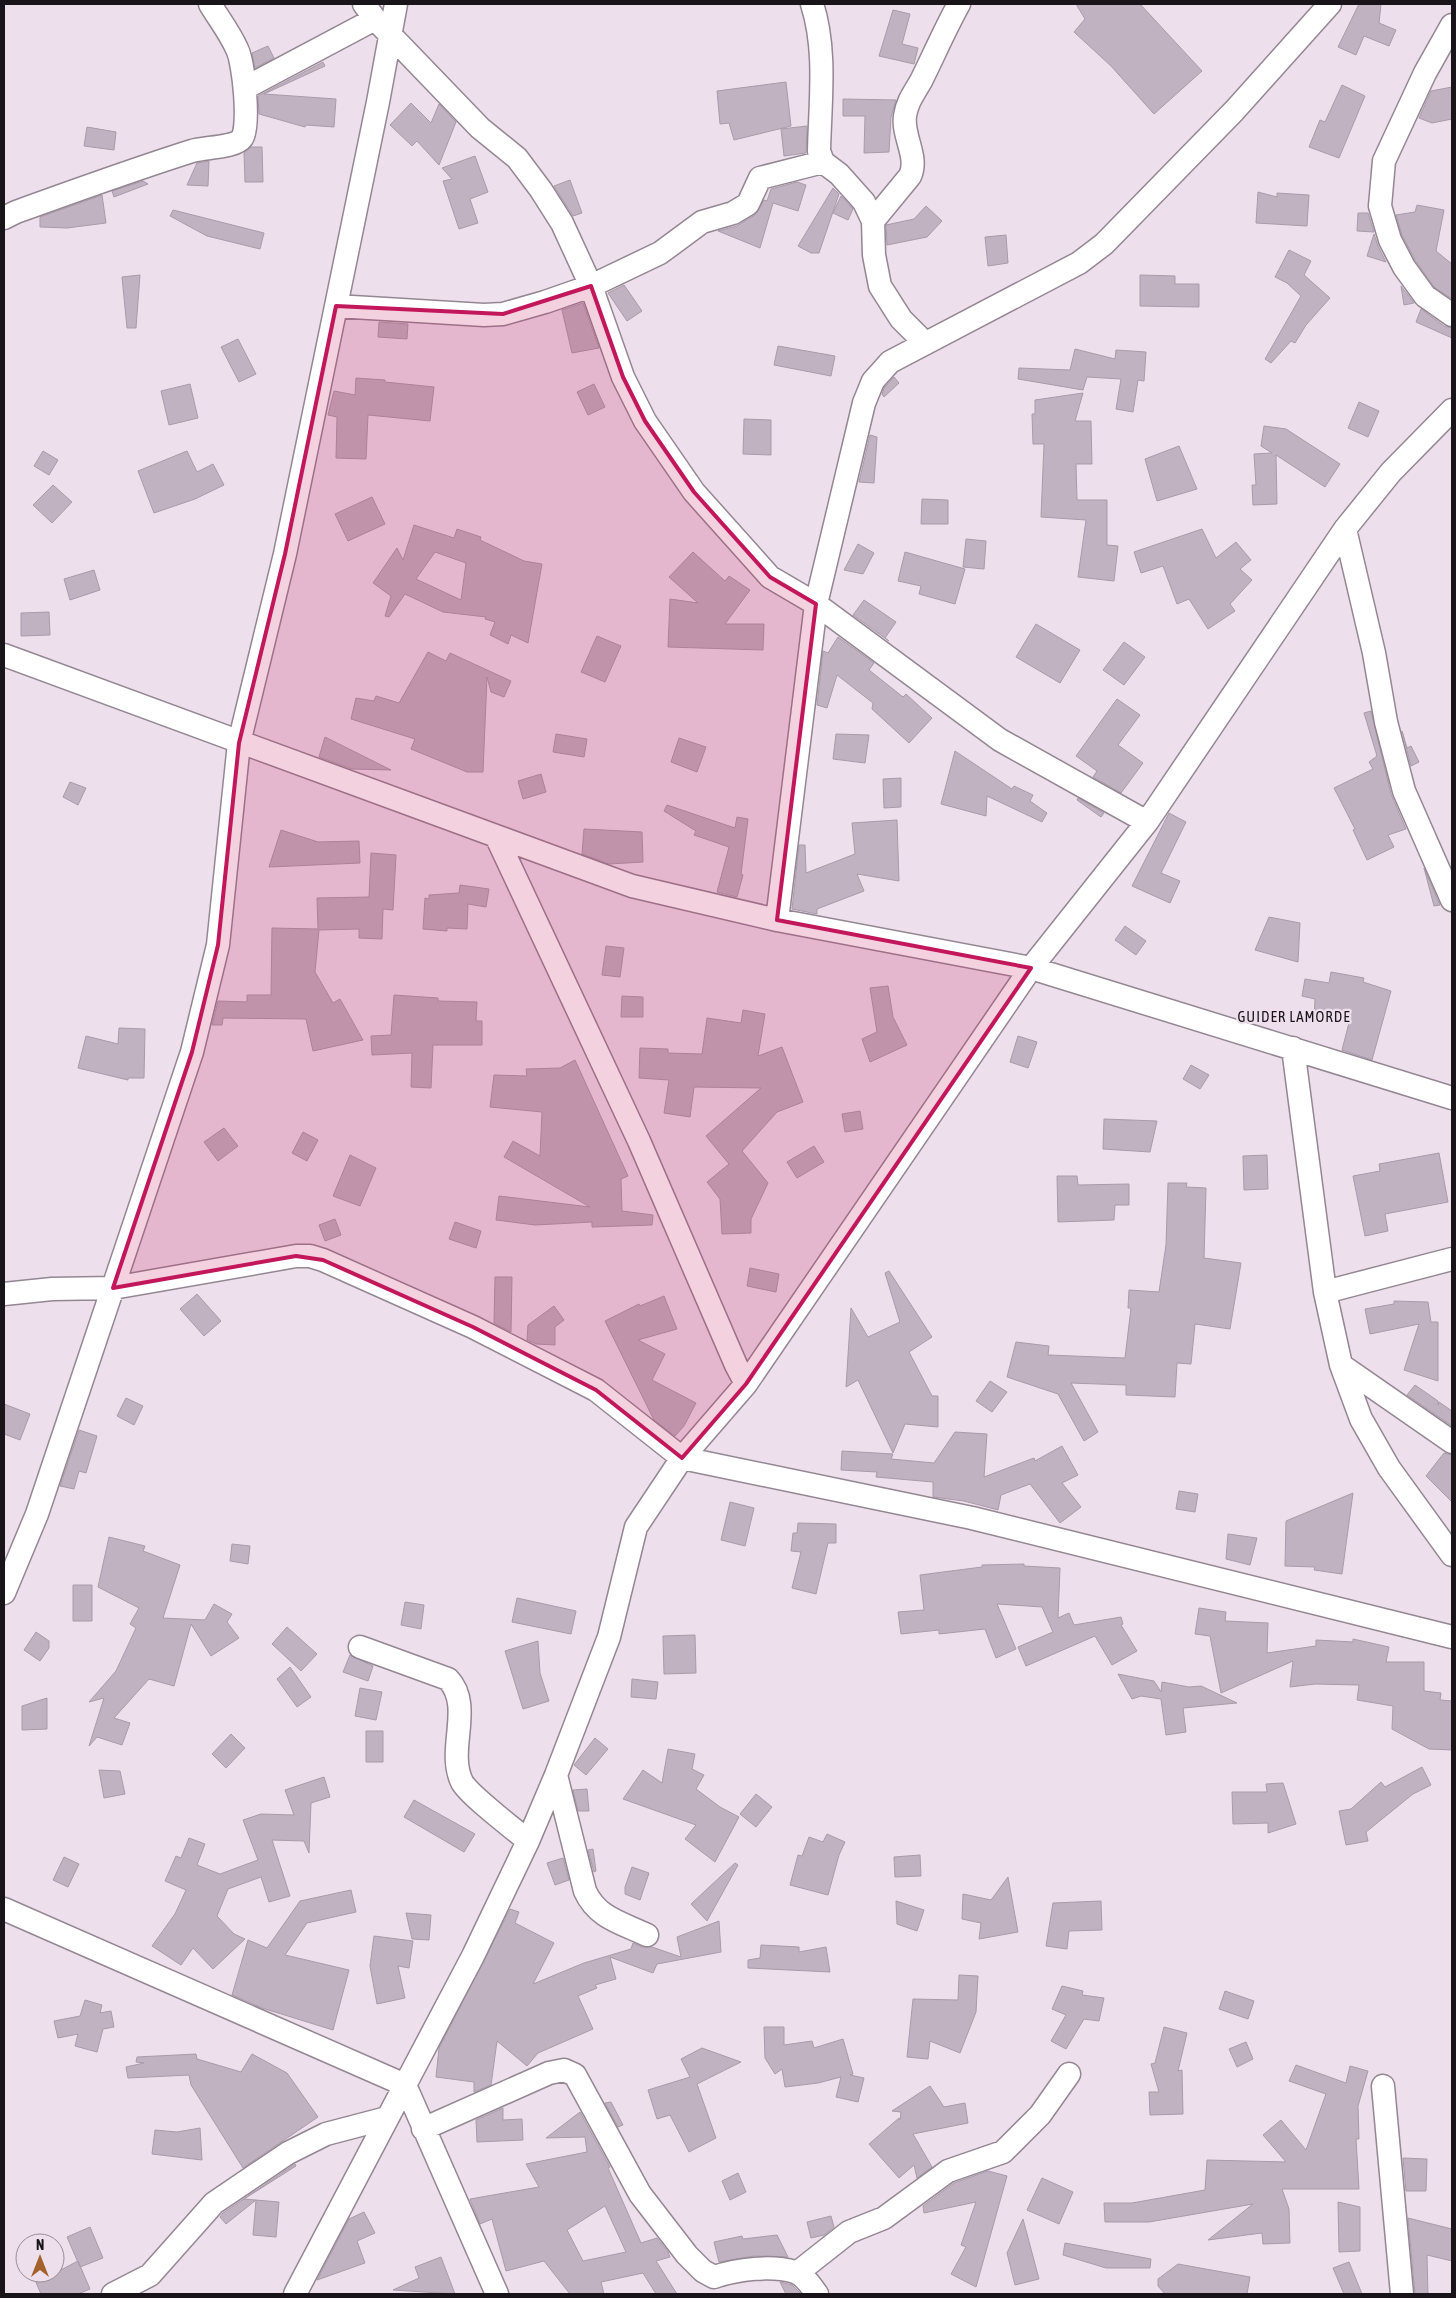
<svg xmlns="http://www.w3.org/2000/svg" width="1456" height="2298" font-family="'Asap Condensed',sans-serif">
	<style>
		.building { fill: #c0b2c0; stroke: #a99ba9; fill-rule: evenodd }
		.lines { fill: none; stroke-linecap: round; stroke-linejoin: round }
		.street-casing { stroke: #948693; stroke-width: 25 }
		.street { stroke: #fff; stroke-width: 22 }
		.marked { fill: #c2185b; fill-opacity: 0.2; stroke: #c2185b; stroke-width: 4; stroke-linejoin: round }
		.labels { text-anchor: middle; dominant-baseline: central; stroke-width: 4.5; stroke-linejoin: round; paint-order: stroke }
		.quarter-label { font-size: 15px; letter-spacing: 1px; fill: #191419; stroke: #eedfec }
	</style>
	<rect width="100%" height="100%" fill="#eedfec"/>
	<path class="building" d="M1076,4h64l62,67 -48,43 -43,-48 -37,-34 11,-13z
		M1359,4h22l-2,19 17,7 -7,16 -25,-10 -8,19 -18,-8z
		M893,10l17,4 -8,30 16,4 -4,16 -35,-8z
		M268,46l6,12 -19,10 -3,-15z
		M323,62l2,4 -61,28 72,5 -2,28 -28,-2 -1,2 -46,-13 -1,-18z
		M786,82l5,44 -57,14 -5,-17 -9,1 -3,-33z
		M1342,85l23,11 -26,62 -30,-11 11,-27 5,2z
		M1452,87v32l-20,4 -13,-5 12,-27z
		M843,99l53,1 -5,17 -2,35 -25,1 1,-37h-22z
		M411,103l20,20 8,-19 17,18 -17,43 -22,-24 -5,5 -22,-21z
		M807,126l-1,27 -22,3 -3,-27z
		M87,127l29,5 -2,18 -30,-4z
		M251,147h11l1,35h-18l-1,-29z
		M475,156l13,36 -18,7 8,24 -19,6 -16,-48 9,-2 -10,-11z
		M209,161l-1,25 -21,-1 10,-22z
		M570,180l12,33 -9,3 -19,-30z
		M143,181l5,3 -34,13 -2,-6z
		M797,182l9,3 -8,26 -25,-8 -13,45 -42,-17 19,-5 18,-11 9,-15 3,1 4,-12z
		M833,188l6,6 -20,59h-8l-13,-7z
		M1258,192l19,5v-4l32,2 -2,31 -51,-3z
		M102,195l4,28 -39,5 -27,-1v-10z
		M841,196l12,13 -5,11 -15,-7z
		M1417,205l27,5 -8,41 16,13v35l-18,-12 -19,-27 -13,-25 -6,-20 19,-3z
		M926,206l16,15 -15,16 -40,8 -1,-20 28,-6z
		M173,210l91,23 -4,16 -53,-13 -37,-20z
		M1358,213h10l6,19 -17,-1z
		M1374,234l4,12 8,16 -19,-6z
		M1006,235l2,28 -20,3 -3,-29z
		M1289,250l22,11 -7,14 26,23 -24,27 -11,18 -4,-2 -20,22 -6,-4 36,-63 -14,-13 -12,-6z
		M140,275l-4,53h-9l-5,-51z
		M1140,275l35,1v8h24v23l-59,-1z
		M624,285l18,26 -15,10 -19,-28z
		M1401,286l13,17 -10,2z
		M583,303l16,45 -27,5 -10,-43z
		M1421,309l23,17 8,2v10l-36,-16z
		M379,322l29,2 -1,15 -29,-2z
		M238,339l18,35 -17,8 -18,-35z
		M778,346l57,10 -4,20 -57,-11z
		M1075,349l40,10 1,-9 30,2 -2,29 -6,-1 -5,32 -17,-3 5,-30 -34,-2 -4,13 -65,-11 1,-11 51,2z
		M894,377l5,6 -15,14 -2,-3 2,-6z
		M356,378l29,2v2l49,5 -4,34 -62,-6 -2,44 -30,-1 1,-41 -9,-2 6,-24 21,4z
		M190,384l8,34 -29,7 -8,-34z
		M594,384l11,23 -17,8 -11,-23z
		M1083,393l-8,28h16l1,43h-16l1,36h30v45l11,1 -4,35 -36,-4 8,-57 -45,-3 3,-73h-11l-1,-30h3v-14z
		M1359,402l20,9 -11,26 -20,-9z
		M744,419l27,1v35l-28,-1z
		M1264,426l22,3 54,35 -15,23 -49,-32 1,49 -24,1 -1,-20h4l-2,-31 18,-1 -11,-7z
		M870,435l7,2 -3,46 -15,-1z
		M1179,446l18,43 -40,12 -12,-42z
		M43,451l15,9 -9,15 -15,-9z
		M187,451l10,21 16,-8 11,21 -29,14 -41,14 -16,-42z
		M53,485l19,17 -20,21 -19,-18z
		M372,497l13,27 -37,17 -13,-27z
		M922,499l26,1v24h-27z
		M414,525l40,13 3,-9 24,8 -1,3 44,21 18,3 -14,79 -17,-8 -3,9 -18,-9 5,-13 -10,-3 1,-2 -43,-5 -38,-18 -16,23 -4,-1 6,-20 -18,-13 24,-35 6,12zM435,552l31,11 -5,37 -45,-21z
		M1202,529l14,29 20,-16 15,18 -11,9 12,11 -22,24 5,7 -27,18 -19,-30 -12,5 -14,-38 -22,7 -7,-21z
		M966,539l20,2 -2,28 -21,-2z
		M858,544l16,9 -11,21 -19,-4z
		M693,552l32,29 4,-5 21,14 -25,34h39l-1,26 -95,-3 2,-48 28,4 -29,-26z
		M905,552l60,17 -10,35 -36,-10 2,-8 -23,-5z
		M94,570l6,20 -30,10 -6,-21z
		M864,600l32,22 -11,16 4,3 -36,-26z
		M49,612l1,23 -29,1v-23z
		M1036,624l44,26 -20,33 -44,-26z
		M597,636l24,10 -16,36 -24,-10z
		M838,637l36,26 -5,7 34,27 3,-3 26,24 -23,25 -37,-34 1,-6 -36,-28 -10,33 -10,-3 6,-54 5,2z
		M1124,642l21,15 -21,28 -21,-15z
		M428,652l18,9 4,-8 61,28 -7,16 -13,-5 -4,-15 -4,95h-16l-56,-23 4,-10 -64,-20 5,-21 18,3 2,-5 23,7z
		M1117,699l23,16 -22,30 25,18 -22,30 -28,-16 4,-6 -21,-15z
		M1371,711l20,83 15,35 -18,6 6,12 -27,13 -14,-30 2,-1 -21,-41 39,-19 -4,-7 8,-6 -13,-43z
		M1402,731l5,17 4,-2 8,16 -8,4z
		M556,734l31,5 -3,18 -31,-5z
		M836,734l33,1 -4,28 -32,-4z
		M325,737l66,33 -39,-1 -33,-12z
		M679,738l27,9 -9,25 -26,-10z
		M955,751l57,38 2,-3 19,9 -3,6 17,12 -5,9 -55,-26 -1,20 -45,-12z
		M541,774l5,18 -23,7 -5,-18z
		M901,778v29l-17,1 -1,-29z
		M70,782l16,6 -8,17 -15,-8z
		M1078,798l26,15 -3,4 -24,-17z
		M667,805l68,23 2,-11 11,2 -7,55 2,1 -6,22 -20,-5 12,-45 -35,-12 2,-4 -32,-20z
		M1169,813l17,9 -25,51 19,8 -10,22 -38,-17z
		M897,820l2,61 -42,-7 7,17 -47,18v5l-25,-5 7,-64h6l1,28 49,-19 -3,-31z
		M584,829l58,3 1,30 -34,2 -27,-10z
		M281,830l37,12 41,-1 1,22 -91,4z
		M371,853l25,2 -3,55 -10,-1 -1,30 -23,-1v-9l-40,1 -4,42 18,31 7,-4 23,41 -50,11 -7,-32 -83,-1 -1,7h-10l6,-24 29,1v-7h24l1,-67 46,1 -1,-31 52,-1z
		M1424,868l16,37 -6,1z
		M460,885l29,4 -3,18 -18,-3 -1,25 -20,-1v3l-24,-2 2,-31 4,1v-4l30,-2z
		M1269,917l31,6 -2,39 -43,-12z
		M1125,926l21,15 -10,14 -21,-15z
		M606,946l18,2 -4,29 -18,-2z
		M1331,972l33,6 -1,4 28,9 -19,69 -30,-10 8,-31 -36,-1 1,-19 -13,-3 3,-17 24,4z
		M888,986l5,31 14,28 -37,17 -8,-23 15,-7 -7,-44z
		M394,995l44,3v3l39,1 -1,19h6v24h-49l-2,43 -20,-1 1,-34 -40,2 -1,-19 20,-1z
		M622,996l21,1v20h-22z
		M743,1010l22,4 -7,42 24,-9 21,55 -26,10 -35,39 26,32 -17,36v14l-29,1 -2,-35 -13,-17 22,-18 -23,-28 55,-48 -67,-1 -4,30 -26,-4 5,-33 -30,-2 1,-30 28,1v4l34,1 5,-36 34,5z
		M119,1028l26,1 -1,49h-16v2l-50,-12 8,-32 32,8z
		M1018,1036l19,6 -9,26 -18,-6z
		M575,1060l53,116 -7,3 1,32 31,4 -1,10 -60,2v-5l-57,3 -39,-5 3,-24 91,11 -86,-50 9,-16 27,15 2,-44 -52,-5 4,-32 33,1 -1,-7 34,-1z
		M1191,1065l18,10 -9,14 -17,-10z
		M860,1111l3,18 -18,3 -3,-18z
		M1104,1119l53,2 -7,31 -47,-3z
		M224,1128l14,18 -20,15 -14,-19z
		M303,1132l15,8 -11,21 -15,-8z
		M814,1146l10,16 -27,16 -10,-16z
		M1439,1153l9,49 -63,12 3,17 -23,5 -12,-60 27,-5 -1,-7z
		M350,1155l26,13 -16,38 -27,-10z
		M1267,1155l1,34 -24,1 -1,-34z
		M1057,1176h20l1,9 51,-1v21h-14l-1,15 -56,2z
		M1168,1183h19l-1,4 20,1 -2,70 37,5 -11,66 -35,-5 -4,40 -14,-1 -2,34 -49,-2v-10l-55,-2 27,49 -14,9 -26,-47 -51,-17 9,-35 33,4 -1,9 77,3 6,-50h-3l1,-18 30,2 7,-47z
		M335,1219l6,16 -16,6 -6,-16z
		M455,1222l26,9 -5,17 -27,-9z
		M750,1268l29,6 -3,18 -29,-6z
		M889,1271l43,66 -23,15 23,44h6v31l-33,-3 -12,29 -35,-73 -12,7 5,-79 17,29 32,-15 -15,-49z
		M495,1277h17l-1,55 -17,-9z
		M197,1294l24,27 -17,15 -24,-27z
		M664,1296l13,33 -39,11 27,14 -13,26 44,23 -12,23 -9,10 -21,-16 -49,-99 34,-17 1,2z
		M1394,1301l34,1 3,20h7v59l-34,-11 15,-46 -49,10 -5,-25 29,-5z
		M554,1306l10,14 -9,7v18l-19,-1 -9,-4 1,-15z
		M990,1381l17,11 -15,20 -16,-11z
		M1415,1385l23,16v4l1,-3 13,9v15l-45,-31z
		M126,1398l17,8 -9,19 -17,-9z
		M4,1404l26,10 -10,26 -16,-6z
		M79,1430l18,6 -11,37 -7,-2 -5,18 -14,-3z
		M955,1432l32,2 -3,43 50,-19 1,3 27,-15 16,29 -16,8 19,24 -21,16 -30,-39 -29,11 -3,15 -34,-9 -31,-4v-15l-57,-5 1,-5 -36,-2 1,-19 51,3 -2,5 43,4z
		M1444,1453l8,2v47l-26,-26z
		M1179,1491l19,3 -3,18 -19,-3z
		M1353,1493l-11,81 -28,-4 1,-3 -30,-1 1,-45z
		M730,1502l24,6 -9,38 -24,-6z
		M798,1523l38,1v19h-8l-12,51 -24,-6 9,-36 -10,-1 2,-18h4z
		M1228,1534l29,4 -7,27 -24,-6z
		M109,1537l36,9 -2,5 37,14 -17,53 42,2 9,-16 18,10 -5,8 12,16 -28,18 -20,-32 -17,62 -25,-7 -35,39 16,5 -8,22 -25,-8 -8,9 15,-48 -15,4 27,-31 20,-43 -6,-4 9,-16 -41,-21z
		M232,1544l18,2 -2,18 -18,-3z
		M1024,1564v2l36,2 -2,50 11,-5 5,12 47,-8 2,7 -2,1 16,26 -25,14 -17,-29 -69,30 -8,-19 35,-15 -11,-25 -45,-3 19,45 -20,9 -11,-29 -46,5v-4l-38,4 -3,-22 26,-2 -4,-35 62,-8v-2z
		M73,1585h19v36h-19z
		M517,1598l59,13 -5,23 -59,-12z
		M405,1602l19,3 -3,24 -20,-4z
		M1199,1608l27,4 -1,9 43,2 -1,30 49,-7v-6l37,2v-3l36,8 -3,15h38v29l17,2 -1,7 12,1v49l-23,-1 -37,-20 1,-23 -36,-6 2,-15 -44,-1 -25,3 3,-26 -72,32 -11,-57 -15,-2z
		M287,1627l30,27 -16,17 -29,-27z
		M36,1632l13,9v7l-9,13 -16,-11z
		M695,1635l1,38 -32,1 -1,-38z
		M538,1641l2,32 9,28 -26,8 -18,-58z
		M350,1655l23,11 -5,15 -25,-9z
		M290,1667l21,30 -14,10 -20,-28z
		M1118,1674l36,7 7,11 1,-10 27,5 12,-1 36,17 -54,5 3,24 -20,3 -5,-36 -20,-3 -9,3z
		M632,1679l26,3 -2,17 -25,-2z
		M360,1688l22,4 -6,28 -21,-4z
		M47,1698v31l-25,1v-24z
		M366,1731h17v31h-17z
		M231,1734l14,14 -19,20 -14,-14z
		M595,1738l13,11 -22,26 -12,-10z
		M668,1749l27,5 -3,15 12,6 -8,14 24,18 19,10 -24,45 -30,-23 11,-14 -73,-26 20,-29 19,13z
		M1422,1767l9,18 -18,9 -47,38 2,9 -22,4 -7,-34 12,-2 30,-27 4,5z
		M99,1770l21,1 5,23 -21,4z
		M324,1777l6,20 -19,6 -2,50 -5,-12 -32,-1 18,56 -21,6 -8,-25 -33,12 -11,27 17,18 11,5 -32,30 -20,-21 -12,17 -29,-19 23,-32 11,-24 -21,-9 11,-25 5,2 8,-20 16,6 -8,21 23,9 38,-14 -15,-40 18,-6 33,1 -9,-25z
		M1283,1783l13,41 -28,9v-10l-35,1 -1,-32h35l-1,-8z
		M587,1789l2,22h-11l-5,-21z
		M756,1794l16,13 -16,20 -16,-13z
		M414,1800l61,34 -11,18 -60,-35z
		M827,1834l18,8 -6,13 -11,40 -38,-10 8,-30 4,1 7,-19 14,5z
		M593,1849l3,22 -2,1 -6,-22z
		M920,1855l1,21 -26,1 -1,-20z
		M64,1857l15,7 -11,23 -15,-7z
		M563,1858l6,22 -14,5 -8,-22z
		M735,1863l3,2 -31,56 -16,-17z
		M632,1867l17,6 -9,27 -15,-6v-7z
		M1008,1877l10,55 -39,7 2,-16 -19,-4 1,-25 28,6z
		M351,1890l5,22 -49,11 -22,32 64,15 -16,60 -71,-22 -30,-13 16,-55 19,8 33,-47z
		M896,1901l28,9 -7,21 -20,-7z
		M1101,1901l1,29 -33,1 -2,18 -21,-3 7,-43z
		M510,1909l9,3 -4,11 39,20 -21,41 51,-21 47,-14 2,-6 9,4h10l29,10 -4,-20 42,-16 2,31 -64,12 -4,9 -43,-16 6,22 -21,6 2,3 -19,8 15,33 -55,24 -11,13 -30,-25 -6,44 -17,7v-10l-38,-5 3,-29z
		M406,1913l25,2 -2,25 -17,-1z
		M374,1936l39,5 -4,27 -11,-2 7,32 -28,6 -7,-38z
		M761,1945l38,2v5l27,-5 4,25 -82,-4v-8l12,-2z
		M959,1975l19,1 -2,36 -16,41 -30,-12 -2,18 -21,-2 6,-58 45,1z
		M1062,1986l21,5 -1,4 22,3 -5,23 -15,-2 -18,30 -15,-8 15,-26 -14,-6z
		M1225,1991l29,10 -6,18 -29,-10z
		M85,2000l17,5 -2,8 11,-2 3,16 -11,2 -6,23 -22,-6 3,-12 -20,4 -4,-17 26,-5z
		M764,2027h20v18l28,-4 2,7 29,-9 10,35 -3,1 14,3 -6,24 -22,-5 5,-20 -23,6 -33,4 -3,-18 -7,5 -10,-16z
		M1164,2027l23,6 -9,38 4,-1 1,44 -33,1 -1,-23h10l-8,-28 4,-1z
		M1246,2042l7,17 -16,8 -8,-18z
		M702,2048l39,14 -44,22 19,54 -27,14 -19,-37 -13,4 -9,-29 42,-13 -9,-18z
		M196,2054l1,5 44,13 11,-18 35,19 31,44 -75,51 -52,-83 -2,-10 -61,3 -2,-11 18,-4 -8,-1 1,-5z
		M1296,2065l50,18 4,-17 18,5 -10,35 1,33h-3l3,50h-77l7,20 1,34 -27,1 -1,-11 -54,7 45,-36 -104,18h-44l-1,-19h28l73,-13 2,-30 79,2 -23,-27 18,-15 25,30 20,-56 -37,-13z
		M930,2086l14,21 21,-4 3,20 -55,11 19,33 -15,11 -3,-13 -15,13 -30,-34 30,-26 1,2 1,-8 -9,-1z
		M611,2102l12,23 -5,2 -13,-24z
		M503,2108v12l19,-1 1,21 -46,2 -1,-22z
		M580,2112l30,55 -2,1 33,75 16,-5 11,14 2,5 -14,4 21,33h-21l-13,-21 -42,9 3,12h-34l-26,-33 -38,10 -14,-52 -12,5 -10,-25 69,-12 -13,-23 61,-12 -2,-15 -39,1zM605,2206l21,46 -43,9 -16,-31z
		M200,2128l2,32 -50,-6 3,-24 22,2z
		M1403,2158l24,1 -1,32h-20z
		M295,2164l1,2 -52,33 35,3 -3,35 -23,-2 3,-35 -30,24 -6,-7 3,-4z
		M988,2171l19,5 -31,111 -25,-13 15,-27 -5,-2 15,-43 -52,11 -1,-7 31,-23z
		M738,2173l8,19 -16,8 -8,-19z
		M1042,2178l31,14 -14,32 -32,-14z
		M1338,2202l22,5v44l-21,1z
		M364,2212l11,21 -18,8 8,22 -48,17 32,-61z
		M831,2216l3,11 -10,8 -13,3 -4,-16z
		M1408,2218l44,11v32l-25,-6 1,39h-13z
		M1023,2219l16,60 -24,6 -8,-32z
		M90,2227l13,31 -23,9 -13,-30z
		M777,2235l11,22 -34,-1 -35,6 -5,-20 28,-6 1,3z
		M1065,2243l86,16 -1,9h-44l-43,-13z
		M441,2257l14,37 -62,-4 26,-12 -4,-11z
		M78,2261l12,28 -12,5h-37l-9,-21h23z
		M1349,2262l13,32h-18l-11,-26z
		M1178,2264l72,13 -3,17h-82l-7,-8v-7z
		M780,2282l12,3 9,9h-15z"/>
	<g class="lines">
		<g class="street-casing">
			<path id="street" d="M364,4l11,15 105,109 37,30 24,32 21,33 29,63 32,91 22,44 49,71 76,85 46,27 184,136 147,82
				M812,4c15,46 8,99 7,147l4,11 16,12 25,28 9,19 1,34 6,31 21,33 24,24
				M1452,25l-27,48 -41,88 -4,45 10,34 14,27 21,29 27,19
				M245,88l130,-69
				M4,218l12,-6c58,-21 116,-42 176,-61 12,-4 43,-3 50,-13 8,-11 2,-75 -5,-89 -7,-16 -18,-30 -27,-45
				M873,221l37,-45c9,-19 -8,-40 -5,-60 2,-14 9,-23 16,-35 13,-26 24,-52 38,-77
				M336,306l148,9 19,-1 42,-12 46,-16 69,-33 42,-31 31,-9 15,-9 12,-26 63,-16
				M1345,529l29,124 12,69 18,69 48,109
				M4,655l628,231 145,34 254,48 421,130
				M496,836l143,305 97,224 10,19
				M777,920l39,-316 48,-201 9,-22 17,-19 189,-99 25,-19 130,-133 96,-107
				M1293,1048l32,244 16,73 20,54 28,49 63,87
				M1325,1292l127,-33
				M4,1294l48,-5 61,-1 183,-32h14l13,4 150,67 123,63 86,68 290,60 480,119
				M1341,1365l111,77
				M4,1593l33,-79 155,-462 26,-107 21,-202 46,-189 93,-452 18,-98
				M360,1647l88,32c26,27 -2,71 14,103 7,13 52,47 66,59
				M556,1775l29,116c12,27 37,32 62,44
				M4,1909l401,176 -110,209
				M1383,2086l19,208
				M423,2129l126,-56 15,-3 11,5 65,119 47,61 16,16 11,6c24,-8 57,-12 81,-5 9,3 17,15 22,22
				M797,2273l52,-41 35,-14 64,-47 55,-19 37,-37 29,-41
				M113,2294l37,-19 64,-72 74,-50 38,-19 61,-16
				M497,2294l-92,-209 68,-129 55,-115 28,-66 53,-138 27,-110 46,-69 64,-74 285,-416 116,-146 198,-293 46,-57 61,-62"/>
		</g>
		<use href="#street" class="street"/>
	</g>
	<path class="marked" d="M591,286l32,91 22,44 49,71 76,85 46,27 -39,316 254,48 -285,416 -64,74 -86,-68 -123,-63 -150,-67 -27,-4 -183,32 79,-236 26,-107 21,-202 46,-189 51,-248 167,8z"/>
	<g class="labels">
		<g class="quarter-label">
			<text x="1294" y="1016">GUIDER LAMORDE</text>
		</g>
	</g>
	<rect width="1456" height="2298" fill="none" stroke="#191419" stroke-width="10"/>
	<g transform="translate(40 2258)"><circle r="24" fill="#eedfec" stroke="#998e98"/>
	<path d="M0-4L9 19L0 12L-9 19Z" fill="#a3622c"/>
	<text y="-8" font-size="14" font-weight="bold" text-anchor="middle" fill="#191419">N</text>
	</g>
</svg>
